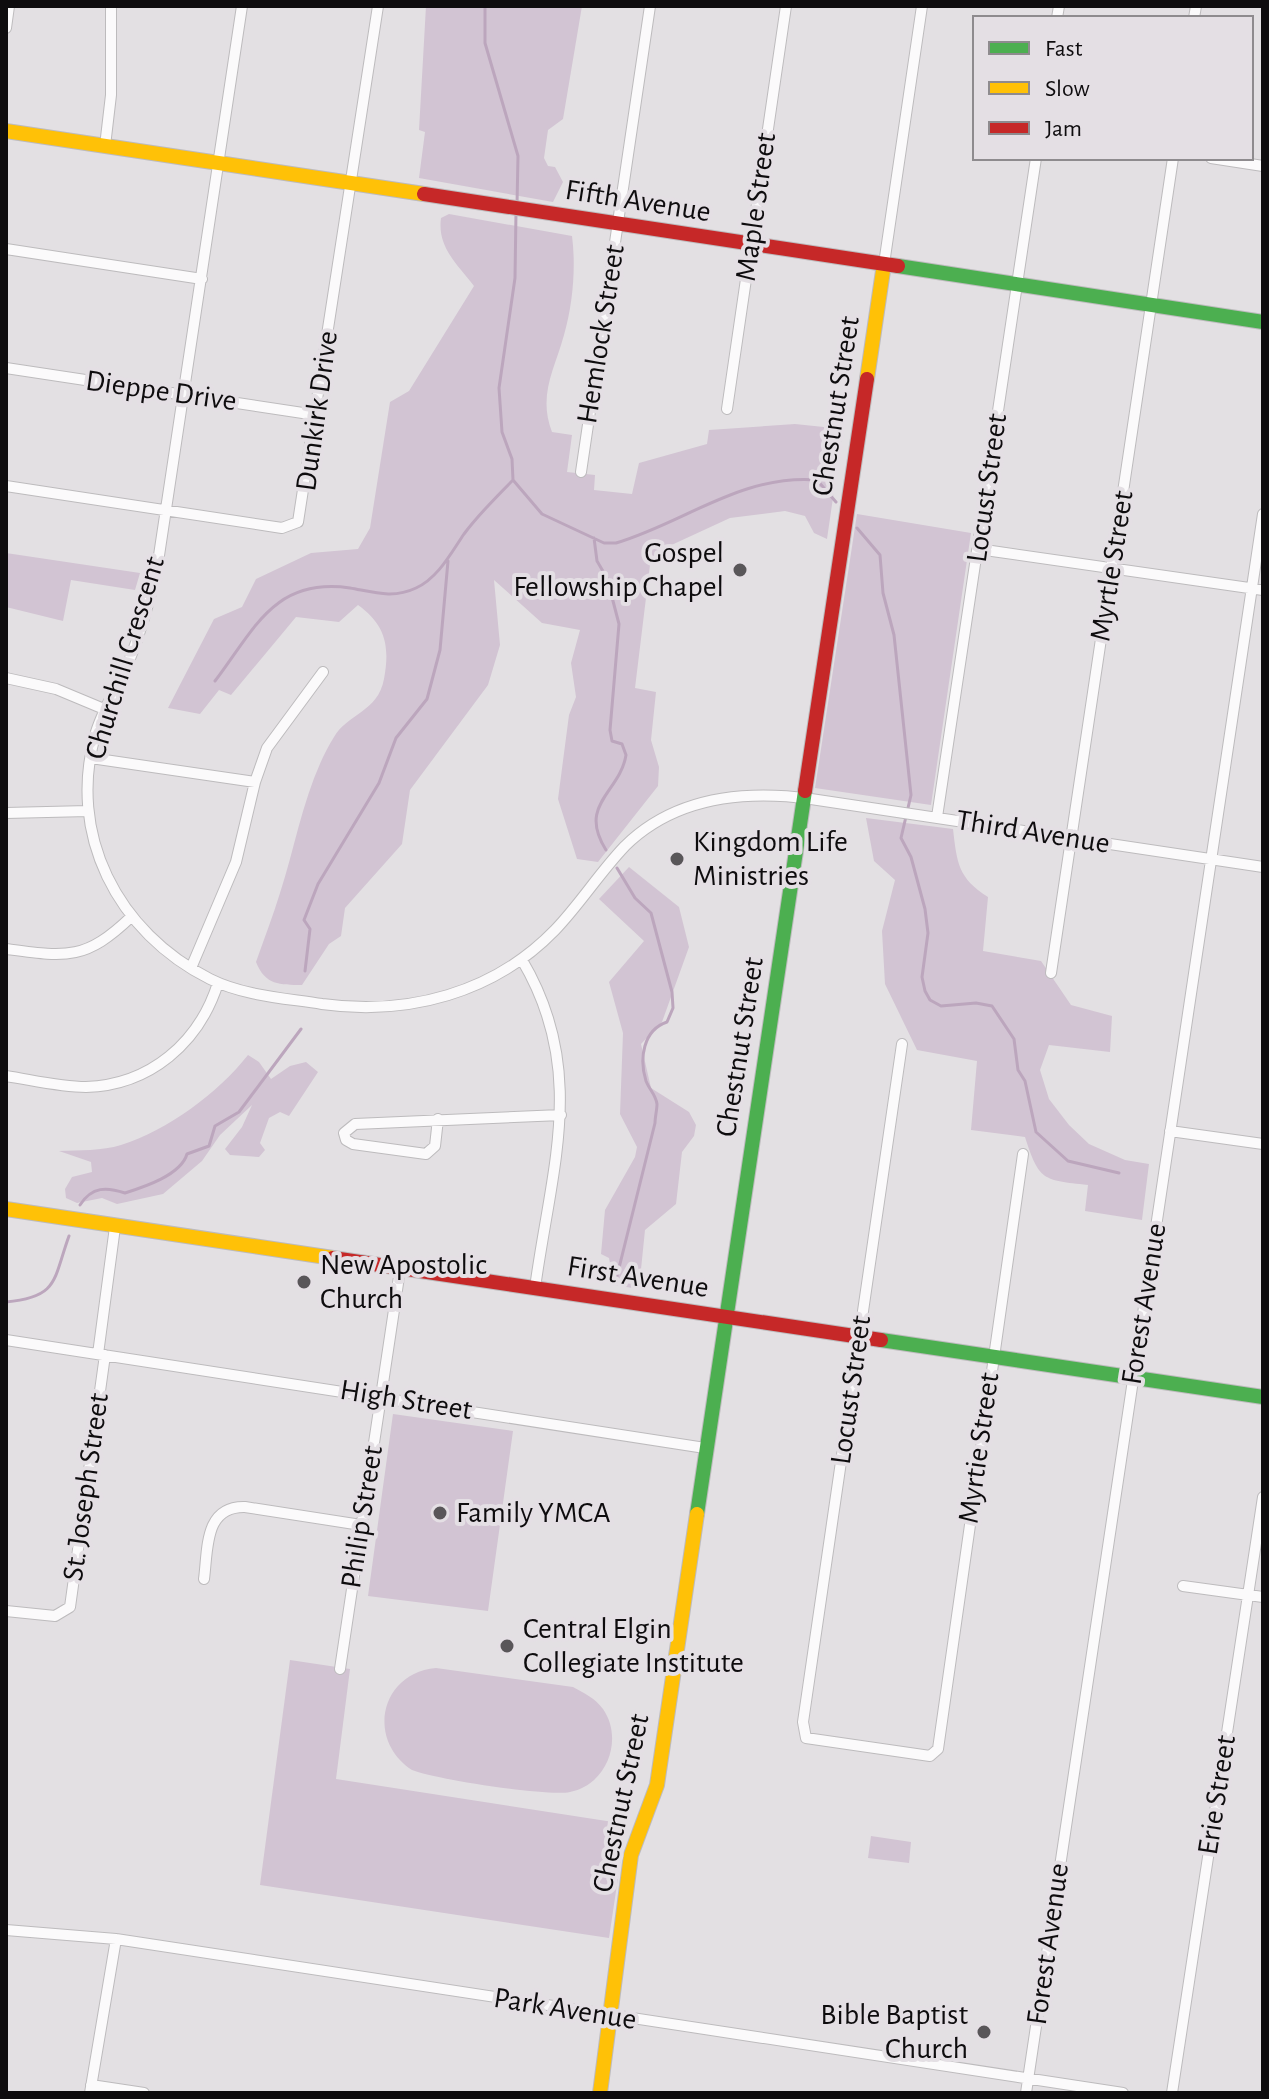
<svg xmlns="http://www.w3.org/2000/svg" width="1269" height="2099" font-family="'Alegreya Sans',sans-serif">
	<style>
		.green { fill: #d2c4d3 }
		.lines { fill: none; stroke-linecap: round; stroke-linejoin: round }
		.stream { stroke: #bca6bd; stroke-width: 3 }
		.street-casing { stroke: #bdbbbd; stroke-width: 12 }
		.fast-casing { stroke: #bdbbbd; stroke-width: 16 }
		.slow-casing { stroke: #bdbbbd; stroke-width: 16 }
		.jam-casing { stroke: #bdbbbd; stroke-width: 16 }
		.street { stroke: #fbfafb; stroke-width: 10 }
		.fast { stroke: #4caf50; stroke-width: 14 }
		.slow { stroke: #ffc107; stroke-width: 14 }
		.jam { stroke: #c62828; stroke-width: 14 }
		.poi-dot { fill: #595659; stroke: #e4dfe4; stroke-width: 3 }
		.labels { text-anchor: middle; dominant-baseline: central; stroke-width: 8; stroke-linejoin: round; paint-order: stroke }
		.street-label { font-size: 30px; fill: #0e0c0e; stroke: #e4dfe4 }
		.poi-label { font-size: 30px; fill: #0e0c0e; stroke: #e4dfe4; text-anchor: start }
	</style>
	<rect width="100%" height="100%" fill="#e3e0e3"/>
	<path class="green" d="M426,6h156l-19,113 -15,11 -4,28 4,8 7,1 8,15 -10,20 -134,-24 6,-46 -6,-2z
		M449,214l123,22c4,31 1,68 -8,99 -10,36 -26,60 -12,97l20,3 -5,37 28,3 -1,15 38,4 7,-31 68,-19 2,-14 86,-6 48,5 -16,110 -13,-6 -9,-17 -20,-5 -55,7 -65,30 -15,17 -15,123 21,4 -5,48 8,27 -1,19 -60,76 -21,-3 -19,-60 11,-84 7,-18 -5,-34 9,-33 -38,-7 -48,-43 6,65 -12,40 -78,105 -8,54 -57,64 -4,28 -12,8 -27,41c-22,0 -37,0 -46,-23 8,-23 17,-46 24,-69 17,-52 25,-109 54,-156 13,-23 44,-25 50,-58 6,-32 2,-54 -26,-74l-19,17 -43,-5 -65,78 -12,-5 -19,24 -32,-6 46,-89 28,-12 14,-28 55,-26 47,-4 12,-21 20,-126 19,-11 65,-105c-17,-22 -37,-39 -33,-68z
		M857,514l114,19 -40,272 -116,-17z
		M6,553l134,20 -5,17 -64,-10 -8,41 -57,-14z
		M866,818l87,11c4,34 5,49 35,68l-5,54 58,10 30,44 41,11 -2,36 -61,-7 -9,25 9,29 20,26 20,19 36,16 24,4 -7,56 -57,-9 3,-26c-45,-5 -49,-4 -63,-48l-54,-7 6,-69 -60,-11 -32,-66 -3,-53 13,-51 -21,-19z
		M629,867l50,40 10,40 -27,75 -21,22 10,44 38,24 7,13 -2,11 -12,16 -6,52 -31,26 -6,59 -25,-4 -5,-27 -8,-4 4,-44 30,-53 2,-10 -17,-33 3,-81 -14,-51 35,-41 -45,-42z
		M248,1055l11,7 12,17 19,-13 16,-4 12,10 -29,44 -9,-4 -11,6 -9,25 5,7 -6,7 -29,-2 -5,-6 17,-22 10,-22 -32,30 -18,26 -39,33 -46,10 -15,-6 -25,5 -11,-5 -1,-9 7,-12 20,-5 -1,-10 -32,-11c20,-1 43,0 62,-6 47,-15 97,-52 127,-90z
		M393,1414l120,17 -25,180 -120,-15z
		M290,1660l60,9 -14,110 290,45 -17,114 -349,-53z
		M436,1668l137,19c11,6 22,11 30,22 21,30 4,76 -33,83 -22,5 -136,-13 -158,-22 -46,-30 -32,-97 24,-102z
		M871,1836l40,6 -2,21 -41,-5z"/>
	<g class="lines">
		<path class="stream" d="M485,6v37l33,113 -1,49
			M516,212l-1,66 -16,110 3,44 10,27 1,21 29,34 62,29h12c68,-20 125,-69 201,-63l19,22
			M857,528l23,27 3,38 11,42 17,160 -10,43 10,19 14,52 3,24 -6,44 3,14 5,9 11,6 35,-3 16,3 22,33 4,31 7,11 11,51 32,29 51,12
			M594,538l3,23 10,17 12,46 -9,106 2,11 10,3 4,11c-6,38 -49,49 -20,95
			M215,681c39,-51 59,-104 135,-93 23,4 43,11 66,0 22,-10 35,-35 48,-54 14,-19 32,-37 49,-54
			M305,971l5,-42 -6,-9 14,-36 61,-101 17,-45 31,-39 13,-49 8,-89
			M80,1205c12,-19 27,-18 45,-12 19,-6 56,-18 62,-39l22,-8 6,-20 24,-14 62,-83
			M615,1284l40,-161c0,-6 2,-13 2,-19 -1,-9 -8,-15 -11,-23 -7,-22 -3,-51 21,-59l6,-14 -1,-16 -21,-79 -16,-15 -18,-30
			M6,1302c53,-5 47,-22 63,-66"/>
		<g class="street-casing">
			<path id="street" d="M242,6l-84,556c-7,34 -16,67 -29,99 -11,24 -25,46 -33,71 -30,102 22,201 114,247 34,17 75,19 112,25 86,12 172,-11 233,-74 25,-26 45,-58 70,-84 51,-50 120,-56 186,-47l452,68
				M1057,18l2,-12
				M1194,18l2,-12
				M6,28l3,-22
				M105,146l6,-51v-89
				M1211,158l52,8
				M6,249l196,30
				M884,264l38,-258
				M6,368l310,47
				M727,409l59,-403
				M581,472l69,-466
				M6,486l276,42 16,-6 80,-516
				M978,549l285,41
				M6,678l50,11 48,20
				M91,758l164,24
				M6,813l82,-2
				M937,817l99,-659
				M6,949c60,8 79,12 125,-32
				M522,960c66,111 29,209 13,328
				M191,968l45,-106 19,-80 12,-34 56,-76
				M1051,973l122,-815
				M902,1044l-99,678 3,16 124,18 8,-7 85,-595
				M6,1076c26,4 54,11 80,11 64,-2 113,-44 132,-104
				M438,1119l-3,27 -9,8 -73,-10 -7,-4 -2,-7 11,-9 206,-9
				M1170,1131l93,13
				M6,1340l699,108
				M98,1354l17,-127
				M204,1579c4,-30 0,-73 41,-72l116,18
				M1183,1586l80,11
				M6,1611l49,5 15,-9 35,-252
				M340,1669l60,-399
				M6,1930l110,9 1007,154
				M91,2085l53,8
				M90,2093l26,-154
				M1026,2093l237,-1579
				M1172,2093l91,-596"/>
		</g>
		<g class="fast-casing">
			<path id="fast" d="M898,266l365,56
				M881,1340l382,57
				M697,1514l108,-723"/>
		</g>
		<g class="slow-casing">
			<path id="slow" d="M6,131l418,63
				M867,379l17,-115
				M6,1209l327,49
				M600,2093l31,-238 26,-70 40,-271"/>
		</g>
		<g class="jam-casing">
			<path id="jam" d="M424,194l474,72
				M805,791l62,-412
				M333,1258l548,82"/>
		</g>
		<use href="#street" class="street"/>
		<use href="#fast" class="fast"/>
		<use href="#slow" class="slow"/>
		<use href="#jam" class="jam"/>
	</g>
	<g class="poi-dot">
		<circle cx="740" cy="570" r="8"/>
		<circle cx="677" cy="859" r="8"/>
		<circle cx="304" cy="1282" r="8"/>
		<circle cx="440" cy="1513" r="8"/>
		<circle cx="507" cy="1646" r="8"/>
		<circle cx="984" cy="2032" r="8"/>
	</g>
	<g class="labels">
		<g class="street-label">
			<text transform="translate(638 201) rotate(9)">Fifth Avenue</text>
			<text transform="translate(756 207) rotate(-82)">Maple Street</text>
			<text transform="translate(601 334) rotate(-81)">Hemlock Street</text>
			<text transform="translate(161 391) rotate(8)">Dieppe Drive</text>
			<text transform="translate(836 406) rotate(-81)">Chestnut Street</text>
			<text transform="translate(317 411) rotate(-82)">Dunkirk Drive</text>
			<text transform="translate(987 488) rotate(-82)">Locust Street</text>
			<text transform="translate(1112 566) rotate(-81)">Myrtle Street</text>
			<text transform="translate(125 658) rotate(-73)">Churchill Crescent</text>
			<text transform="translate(1033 832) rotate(9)">Third Avenue</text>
			<text transform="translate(740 1047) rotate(-81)">Chestnut Street</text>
			<text transform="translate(638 1277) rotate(9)">First Avenue</text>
			<text transform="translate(1144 1304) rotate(-81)">Forest Avenue</text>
			<text transform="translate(851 1390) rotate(-82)">Locust Street</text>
			<text transform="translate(406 1400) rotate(9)">High Street</text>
			<text transform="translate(979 1448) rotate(-82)">Myrtie Street</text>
			<text transform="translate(86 1487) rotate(-82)">St. Joseph Street</text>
			<text transform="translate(362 1517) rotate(-81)">Philip Street</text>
			<text transform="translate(1217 1795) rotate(-81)">Erie Street</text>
			<text transform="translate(621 1803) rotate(-78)">Chestnut Street</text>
			<text transform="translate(1048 1944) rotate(-82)">Forest Avenue</text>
			<text transform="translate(565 2009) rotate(9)">Park Avenue</text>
		</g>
		<g class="poi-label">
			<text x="724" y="553" text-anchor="end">Gospel<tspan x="724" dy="34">Fellowship Chapel</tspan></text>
			<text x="693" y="842">Kingdom Life<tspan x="693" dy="34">Ministries</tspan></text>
			<text x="320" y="1265">New Apostolic<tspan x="320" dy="34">Church</tspan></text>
			<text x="456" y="1513">Family YMCA</text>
			<text x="523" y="1629">Central Elgin<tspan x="523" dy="34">Collegiate Institute</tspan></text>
			<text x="968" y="2015" text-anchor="end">Bible Baptist<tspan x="968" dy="34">Church</tspan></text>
		</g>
	</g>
	<rect width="1269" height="2099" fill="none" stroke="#0e0c0e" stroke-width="16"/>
	<rect x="973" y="16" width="280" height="144" fill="#e4dfe4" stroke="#8e8b8e" stroke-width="2"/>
	<rect x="989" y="42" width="40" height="12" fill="#4caf50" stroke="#8e8b8e" stroke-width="2"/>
	<text x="1045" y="56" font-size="24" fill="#0e0c0e">Fast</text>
	<rect x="989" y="82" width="40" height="12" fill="#ffc107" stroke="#8e8b8e" stroke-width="2"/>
	<text x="1045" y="96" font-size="24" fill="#0e0c0e">Slow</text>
	<rect x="989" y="122" width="40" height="12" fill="#c62828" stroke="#8e8b8e" stroke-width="2"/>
	<text x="1045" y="136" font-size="24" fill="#0e0c0e">Jam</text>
</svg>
